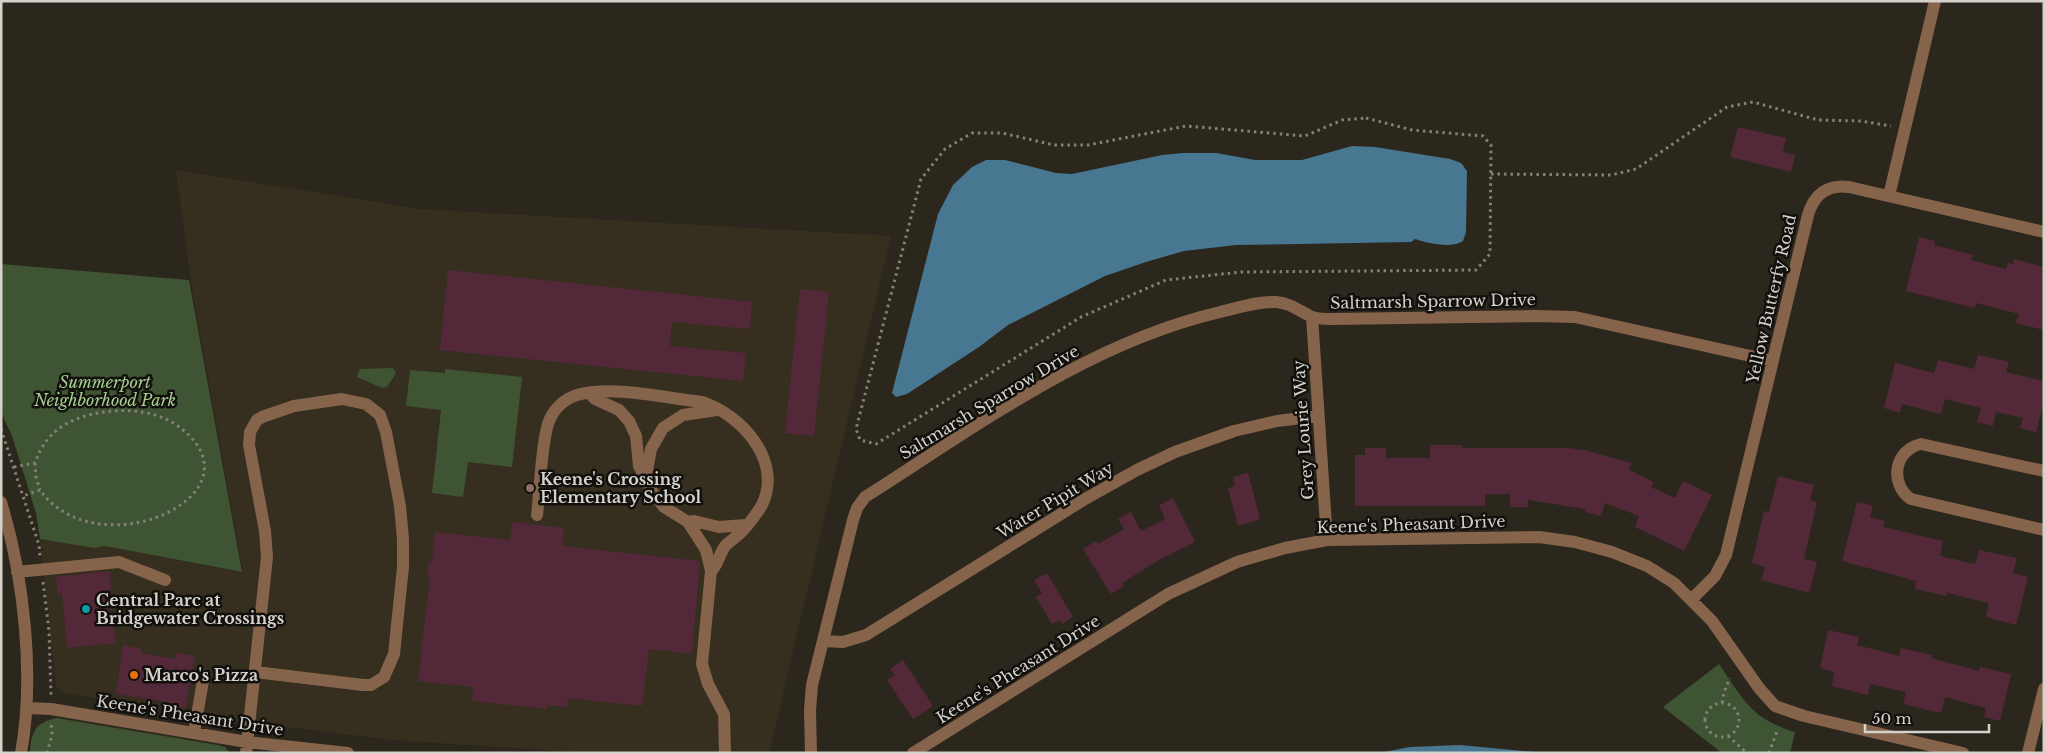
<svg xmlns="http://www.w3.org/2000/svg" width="2045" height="754" font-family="'Libre Baskerville',serif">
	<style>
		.built { fill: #362e1f }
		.green { fill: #3f5433 }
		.water { fill: #487792 }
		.building { fill: #532939 }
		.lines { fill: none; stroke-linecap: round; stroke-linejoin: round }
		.path { stroke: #858179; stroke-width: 3; stroke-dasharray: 2.5 4; stroke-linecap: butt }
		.minor { stroke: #85644b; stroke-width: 12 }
		.education-dot { fill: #8d6e63; stroke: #12100c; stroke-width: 2 }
		.culture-dot { fill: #0f9aa8; stroke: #12100c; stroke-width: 2 }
		.food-dot { fill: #e8710a; stroke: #12100c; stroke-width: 2 }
		.labels { text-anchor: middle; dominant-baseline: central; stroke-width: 5; stroke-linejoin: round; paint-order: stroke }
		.street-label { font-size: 16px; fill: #d5d2cc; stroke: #12100c }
		.park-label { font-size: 16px; font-style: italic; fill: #a5cf90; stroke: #12100c }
		.poi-label { font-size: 16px; font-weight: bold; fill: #d5d2cc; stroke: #12100c; text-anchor: start }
	</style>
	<rect width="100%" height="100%" fill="#2c271d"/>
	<path class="built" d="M176,170l244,39 471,27 -122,517h-177l-199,-13 -172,-21 -77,-14 -69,-10 -12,-3 -7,-5 -16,-148 54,9 11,-2 138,27 -52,-290z"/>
	<path class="green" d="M1,264l188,16 53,292 -137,-26 -11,2 -54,-9 -4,-26 -24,-77 -11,-24z
		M393,368l3,5 -9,14 -5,1 -25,-11 3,-8z
		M445,369l77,8 -10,90 -44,-5 -5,35 -31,-4 9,-83 -35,-4 4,-36 35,3z
		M1719,664c24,35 32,55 76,68l-5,21h-68l-59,-46z
		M56,718l162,27 7,2 5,6h-200c1,-21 5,-30 26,-35z"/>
	<path class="water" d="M1352,146l23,1 75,12 11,4 6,8 -1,61 -3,9c-11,8 -36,2 -48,-2l-4,3 -175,3 -52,6 -38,11 -41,14 -97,49 -29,22 -72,47 -11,3 -4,-4 46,-179 15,-29 19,-18 14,-7h19l51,13 16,1 90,-19 21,-2h33l39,7h47z
		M1460,745l84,8h-165l31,-6z"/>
	<path class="building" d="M1738,127l48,11 -3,14 12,3 -4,17 -61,-15z
		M1919,237l16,4 -1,4 39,10 -2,5 35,9 2,-6 5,1 1,-5 30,8v63l-28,-7 3,-9 -43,-11 -1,5 -69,-17z
		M448,270l304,32 -2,27 -78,-7 -2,24 76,7 -3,28 -303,-31z
		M800,289l29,3 -15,144 -29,-3z
		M1978,355l31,7 -3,10 38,9v21l-8,30 -16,-4 3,-10 -27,-6 -3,14 -16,-4 4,-14 -36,-9 -4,15 -39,-10 -2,9 -16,-5 11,-45 39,10 4,-13 36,9z
		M1430,445h32v3h106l16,2 47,13 -2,7 25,12 -3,5 24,11 8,-17 29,14 -28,56 -49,-24 4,-11 -34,-13 -4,13 -16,-4 1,-3 -58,-9v7h-18v-13h-25v12h-130v-51h10v-7h21v10h44z
		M1248,473l12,46 -22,7 -10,-38 7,-2 -2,-9z
		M1778,476l36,9 -4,15 7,2 -13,57 13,3 -8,31 -48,-13 4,-13 -13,-4 12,-52 5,1z
		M1173,498l22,44 -38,19 -35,22 2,3 -13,8 -28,-45 13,-8 2,3 26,-15 -6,-10 13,-7 10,19 24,-12 -6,-14z
		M1857,502l16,4 -3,11 15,4 -2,6 60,14 -3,15 35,8 4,-14 38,8 -4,15 15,4 -12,48 -30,-8 3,-14 -42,-10 -1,3 -31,-7 1,-8 -74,-20z
		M512,522l52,6 -2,18 138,15 -8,93 -43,-5 -7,57 -74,-8 -1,9 -20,-2v4l-75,-8 1,-14 -55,-6 12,-104h-3l2,-16 3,1 3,-30 75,8z
		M110,571l1,19h-4l4,35 2,-1 3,19 -49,5 -5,-55 -4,1 -2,-17z
		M1047,573l26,44 -11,7 -2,-4 -8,4 -16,-27 6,-4 -8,-13z
		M1828,630l31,7 -2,8 42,11 2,-8 31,7 -1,3 48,13 1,-4 31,7 -11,47 -16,-4 2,-9 -41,-11 -4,16 -38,-9 3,-12 -36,-8 -2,11 -36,-9 2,-14 -14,-4z
		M123,645l18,4v4l34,6 1,-6 19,3 -10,53 -17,-3 1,-4 -53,-8z
		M903,660l30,46 -20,13 -26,-39 8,-5 -5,-6z"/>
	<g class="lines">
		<path class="path" d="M1366,118l46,12 71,6 8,9 -1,109 -14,16 -235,2 -75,8 -85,37 -205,127 -16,-4 -4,-11 65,-250 24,-30 27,-16h30l52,12h34l98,-19 119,10 37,-16z
			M1491,174l120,1 25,-6 91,-62 26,-5 65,18 43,1 30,5
			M1,429l38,116 1,11
			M35,463l1,14 4,13
			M14,467l21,-4c11,-33 36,-46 69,-51 27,-4 58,0 79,18 80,66 -86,140 -143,60l-17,6
			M43,582l6,49 2,64
			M1722,703l2,-11 6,-14
			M1705 720a17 17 0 1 1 34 0a17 17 0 1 1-34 0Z
			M1728,736l19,17
			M47,753l5,-18 -1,-13
			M1769,753l8,-22"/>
		<path class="minor" d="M1889,196l46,-195
			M1312,317l15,223
			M591,395l4,4 24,11 10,11 7,15 3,30 14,27 11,14 24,15 18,28 5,21 -9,93 6,20 16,30 1,39
			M2044,471l-123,-27c-27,6 -32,40 -10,55l133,31
			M646,476l5,-27 12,-21 20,-13 34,-5
			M1,502c23,75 34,174 20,251
			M537,515c3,-25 4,-68 11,-91 4,-13 15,-25 29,-29 35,-10 87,3 125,7 40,13 81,59 60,103 -4,7 -18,26 -24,30 -4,4 -8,6 -12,10 -7,8 -7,19 -15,26
			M688,522l6,-1 25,6 26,-2
			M17,572l102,-10 46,18
			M1692,599l23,-23 11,-21 82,-340c6,-21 20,-31 41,-28l195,45
			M823,641l20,1 23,-7 219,-136 52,-29 38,-18 59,-21 43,-10 41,-5
			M27,708l24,1 196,33 101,11
			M194,733l10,-58
			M246,753l21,-196 -2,-26 -16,-86 1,-13 7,-12 5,-3 32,-11 48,-7 24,5 14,11 6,17 14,74 3,33v28l-9,87 -10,23 -13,8h-8l-108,-13
			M811,753l-1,-43 2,-25 41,-165 4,-12 8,-11c112,-71 223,-154 355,-185 18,-4 37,-11 56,-10 14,1 22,8 34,14 6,3 16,3 22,3l203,-3 40,1 198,44
			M913,753l255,-159 69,-32 48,-14 42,-8 212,-3 36,5 37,10 35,14 27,17 38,38 47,67 16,18 29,10 159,37
			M2028,753l16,-64"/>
	</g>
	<circle class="education-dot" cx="530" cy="488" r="5"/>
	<circle class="culture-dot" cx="86" cy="609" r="5"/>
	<circle class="food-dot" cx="134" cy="675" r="5"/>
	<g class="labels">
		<g class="street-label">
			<text transform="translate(1771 299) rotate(-77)">Yellow Butterfy Road</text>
			<text transform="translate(1433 301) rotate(-1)">Saltmarsh Sparrow Drive</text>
			<text transform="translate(989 402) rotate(-31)">Saltmarsh Sparrow Drive</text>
			<text transform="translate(1303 430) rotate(-94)">Grey Lourie Way</text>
			<text transform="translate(1055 500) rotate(-31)">Water Pipit Way</text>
			<text transform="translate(1411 524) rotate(-2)">Keene's Pheasant Drive</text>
			<text transform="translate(1018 669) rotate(-32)">Keene's Pheasant Drive</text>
			<text transform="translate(190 715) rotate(9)">Keene's Pheasant Drive</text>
		</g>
		<g class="park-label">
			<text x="105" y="382">Summerport<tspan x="105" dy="18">Neighborhood Park</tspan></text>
		</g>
		<g class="poi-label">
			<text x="540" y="479">Keene's Crossing<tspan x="540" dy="18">Elementary School</tspan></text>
			<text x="96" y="600">Central Parc at<tspan x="96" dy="18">Bridgewater Crossings</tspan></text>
			<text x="144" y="675">Marco's Pizza</text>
		</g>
	</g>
	<rect width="2045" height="754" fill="none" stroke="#d5d2cc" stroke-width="5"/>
	<path d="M1865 724v8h124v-8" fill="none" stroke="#d5d2cc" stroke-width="2.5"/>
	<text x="1872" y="724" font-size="15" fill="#d5d2cc" stroke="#12100c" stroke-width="4" paint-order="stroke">50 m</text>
</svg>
